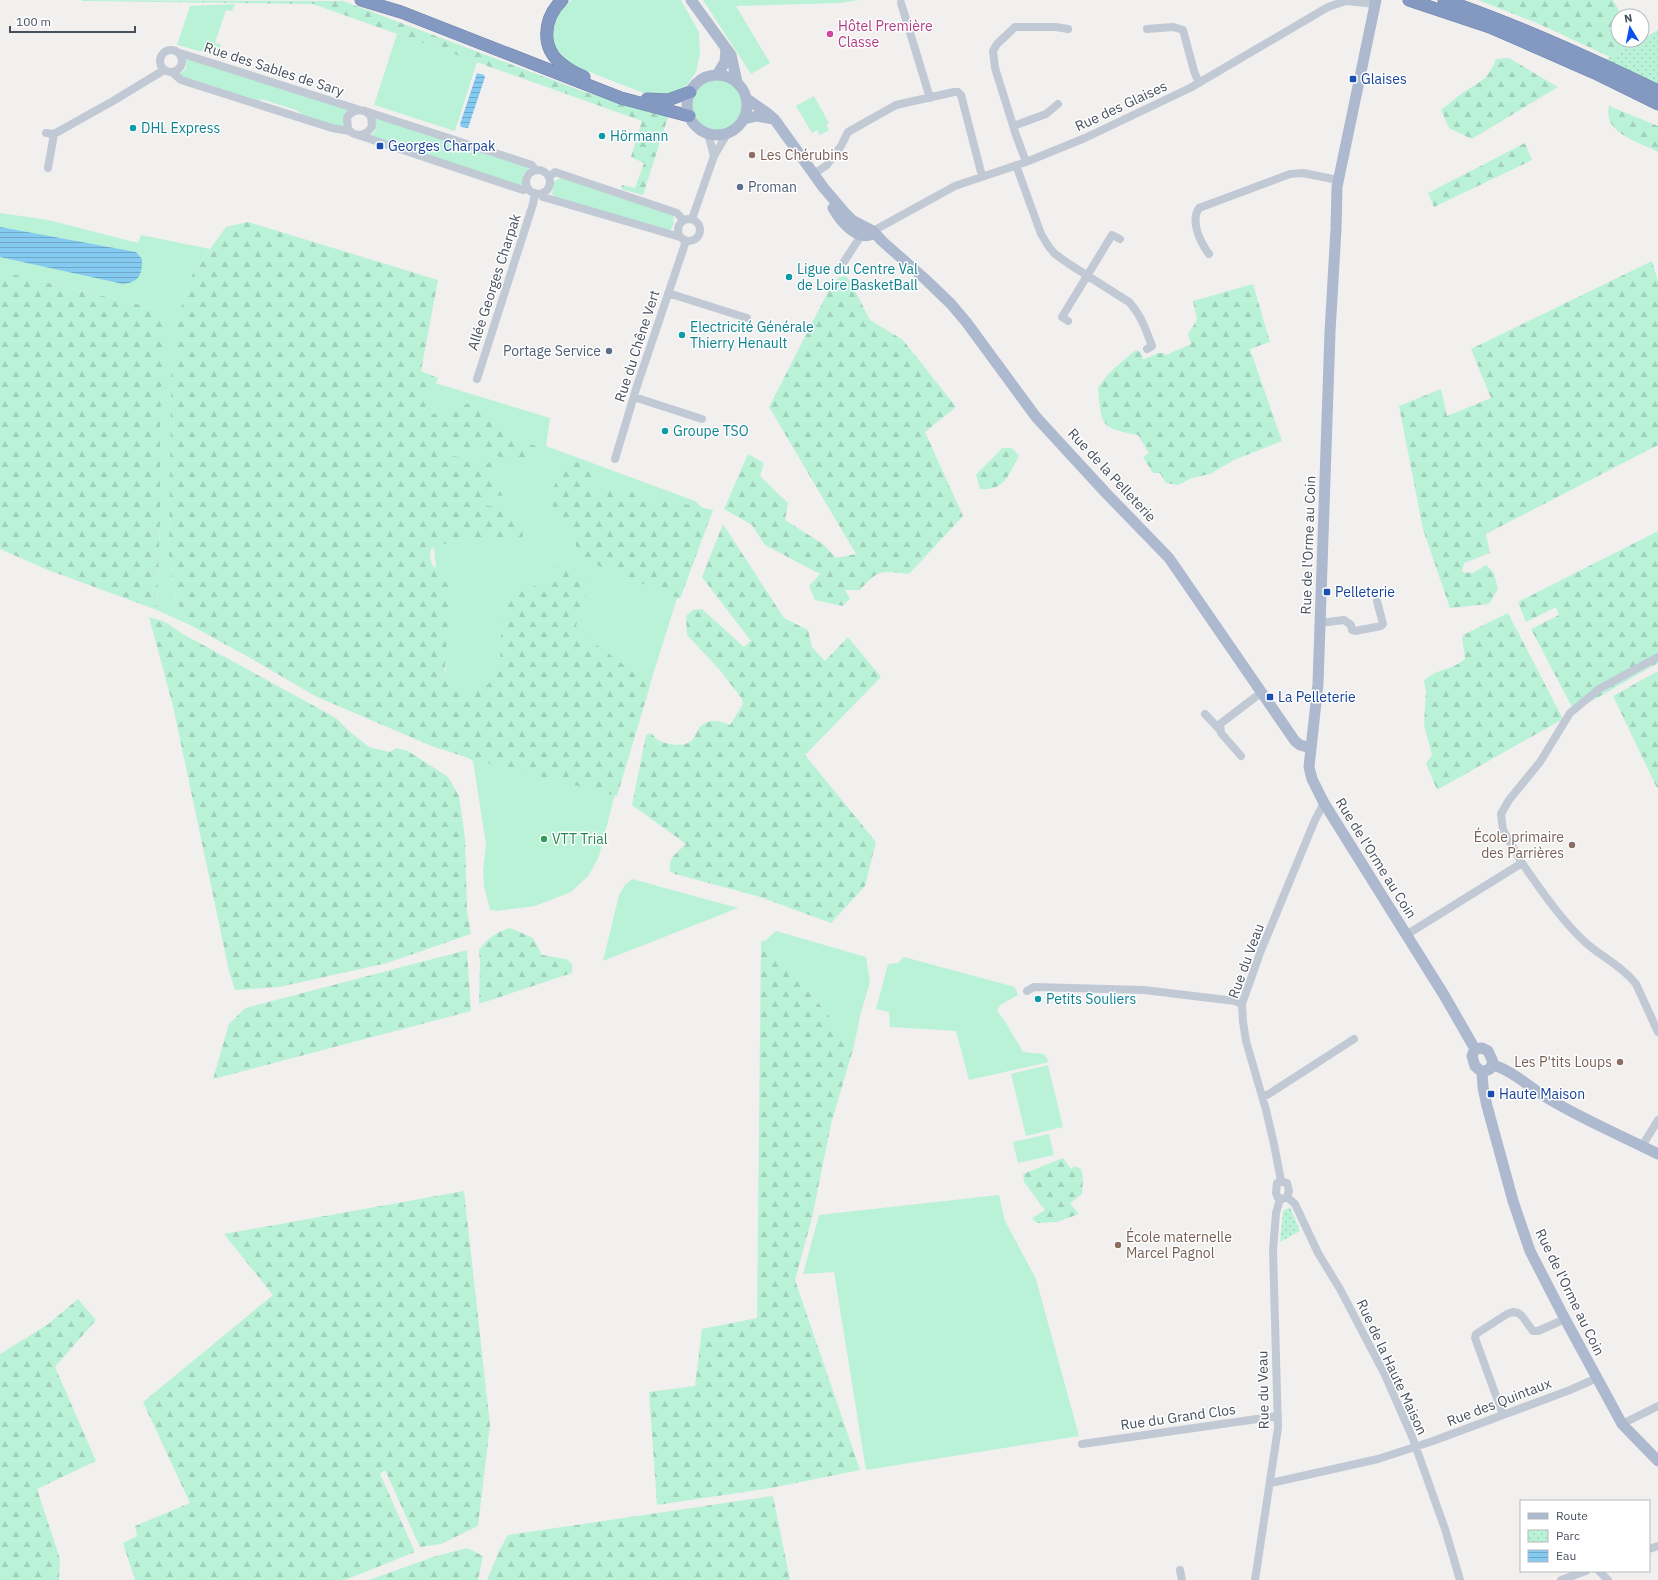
<svg xmlns="http://www.w3.org/2000/svg" width="1658" height="1580" font-family="'IBM Plex Sans',sans-serif">
	<style>
		.grass { fill: #baf2d8 }
		.forest { fill: url(#forest-firs) }
		.park { fill: url(#park-dots) }
		.water { fill: url(#water-rules) }
		.lines { fill: none; stroke-linecap: round; stroke-linejoin: round }
		.highway-casing { stroke: #6f83ac; stroke-width: 13 }
		.minor { stroke: #c1c9d5; stroke-width: 8 }
		.major { stroke: #adb9cf; stroke-width: 11 }
		.highway { stroke: #8399c1; stroke-width: 12 }
		.hotel-dot { fill: #d1479c; stroke: #fff; stroke-width: 1.5 }
		.transit-dot { fill: #1a4fb4; stroke: #fff; stroke-width: 1.5 }
		.culture-dot { fill: #0f9aa8; stroke: #fff; stroke-width: 1.5 }
		.education-dot { fill: #8d6e63; stroke: #fff; stroke-width: 1.5 }
		.service-dot { fill: #5c6f8a; stroke: #fff; stroke-width: 1.5 }
		.leisure-dot { fill: #2e9e5b; stroke: #fff; stroke-width: 1.5 }
		.labels { text-anchor: middle; dominant-baseline: central; stroke-width: 3; stroke-linejoin: round; paint-order: stroke }
		.hotel-label { font-size: 14px; fill: #b23c85; stroke: #fff; text-anchor: start }
		.street-label { font-size: 14px; fill: #464f5d; stroke: #fff }
		.transit-label { font-size: 14px; fill: #164399; stroke: #fff; text-anchor: start }
		.culture-label { font-size: 14px; fill: #0d838f; stroke: #fff; text-anchor: start }
		.education-label { font-size: 14px; fill: #785e54; stroke: #fff; text-anchor: start }
		.service-label { font-size: 14px; fill: #4e5e75; stroke: #fff; text-anchor: start }
		.leisure-label { font-size: 14px; fill: #27864d; stroke: #fff; text-anchor: start }
	</style>
	<defs>
		<pattern id="forest-firs" width="22" height="20" patternUnits="userSpaceOnUse"><rect width="22" height="20" fill="#baf2d8"/><path d="M5 1l3.5 6h-7zM16 11l3.5 6h-7z" fill="#a1d1bc"/></pattern>
		<pattern id="park-dots" width="8" height="8" patternUnits="userSpaceOnUse"><rect width="8" height="8" fill="#baf2d8"/><path d="M2 2h.1M6 6h.1" fill="none" stroke="#a1d1bc" stroke-width="1.8" stroke-linecap="round"/></pattern>
		<pattern id="water-rules" width="6" height="5" patternUnits="userSpaceOnUse"><rect width="6" height="5" fill="#85cbf1"/><path d="M0 2.5h6" fill="none" stroke="#6fa7c6"/></pattern>
	</defs>
	<rect width="100%" height="100%" fill="#f2efef"/>
	<path class="grass" d="M572,0h109l18,32 1,22 -4,18 -9,13 -14,8 -12,3 -15,-2 -77,-30 -14,-18 -3,-15 7,-23z
		M703,0h156l-19,3 -104,3 34,57 -19,11z
		M235,4l-3,7 -6,-1 -11,33 6,2 -2,5c-14,5 -29,-2 -42,-5l13,-39z
		M397,34l80,28 -22,69 -81,-26z
		M186,57l168,52 -8,19 -39,-10 -11,-8 -35,-11 -2,2 -81,-26 8,-6z
		M692 105a25 25 0 1 1 50 0a25 25 0 1 1-50 0Z
		M814,96l15,27 -3,2 3,5 -9,5 -3,-5 -5,3 -16,-27z
		M375,116l155,51 -7,7v14l-153,-52 5,-4z
		M561,178l112,36 1,10 -5,8 -112,-34 -6,-5 2,-3v-8z
		M0,213l48,7 90,23 3,-8 69,14 -17,24 -17,49 -5,53 -2,181 7,45 14,24 -33,-15 3,-86 -3,-215 -157,-38z
		M435,383l115,35 -4,28 149,55 10,9 -91,288 -15,58 -4,8 -7,12 -17,16 -36,14 -38,5 -7,-1 -6,-24 -1,-15 3,-27 -13,-83 -14,-9 -6,-11 -32,-324z
		M632,879l106,29 -135,53 16,-66 6,-10z
		M776,931l90,26 4,25 -10,34 -6,30 -88,-106z
		M904,957l111,30 3,8 -18,10 -3,6 9,12 17,29 21,2 5,8 -80,18 -13,-49 -66,-4 -1,-15 -13,-3 12,-45 10,-1z
		M1048,1065l15,62 -37,9 -15,-62z
		M1049,1134l5,21 -36,8 -5,-21z
		M999,1195l6,26 31,58 43,157 -213,34 -32,-198 -31,2 16,-59z"/>
	<path class="forest" d="M82,0l261,1 239,90 86,26 -25,78 -22,-6 1,-4 13,3 9,-25 -13,-6 11,-36 -329,-117 -231,-3z
		M1478,0h135l9,16h-4v24h18l1,2 -27,15 -73,-34z
		M1509,58l49,29 -86,52 -23,-11 -8,-18c8,-6 15,-13 23,-18 18,-12 23,-11 32,-33z
		M1609,106l49,20v26c-19,-10 -56,-19 -49,-46z
		M1525,143l7,17 -98,47 -6,-14z
		M248,222l190,58 -17,91 17,7 -17,39 25,-6 23,-8 25,10 10,14 9,15 18,2 11,5 -3,8c-13,6 -24,8 -37,2 -4,-2 -8,-7 -13,-9 -15,-5 -32,-1 -46,4l49,9 -2,13 9,7 12,5 -3,7 -12,1 -10,-2 -9,10 38,6 7,15 1,12 -8,3h-54l-25,6 -5,3 -1,8 2,8 5,4 8,1 5,15 -5,85 4,13c13,6 25,13 37,3 26,-21 6,-60 23,-87 7,-11 28,-12 39,-17 2,-5 2,-11 6,-14 8,-6 26,3 32,9 2,2 3,5 3,8l-13,41 2,5 69,51 3,4 -33,110 -142,-36 -41,-13 -117,-50 -65,-38 -62,-34 -14,-24 -7,-45 2,-181 5,-53 17,-49 33,-46z
		M1652,261l6,20v164l-172,89 4,19 -26,10 -2,9 11,1 13,-8 8,8 4,16 -9,15 -39,4 -27,-79 -24,-123 42,-17 6,27 44,-18 -20,-49z
		M0,271l157,38 7,6 -4,109v100l-3,86 -109,-40 -48,-21z
		M846,276l4,5 20,39 33,20 53,67 -31,25 38,84 -54,58c-27,-3 -30,-6 -49,16h-15l5,9 -8,7 -27,-6 -6,-14 11,-12 -55,-29 -13,-20 -28,-16 24,-55 16,9 -4,13 28,27 -3,17 38,24 13,14 20,-4 -87,-147 63,-123 7,-7z
		M1253,284l17,58 -20,7 32,92 -48,19 -24,14 -18,4 -14,7 -12,-2 -6,-10h-7l-10,-16 6,-4 -11,-18c-39,-7 -36,-10 -40,-47l10,-14 25,-22 4,-2 4,2 2,7h2l13,-6h6l2,2 25,-11 -3,-10 9,-14 -4,-19z
		M1002,448h10l7,8c-11,19 -14,35 -39,33l-4,-14c8,-10 18,-17 26,-27z
		M569,459l30,12 -8,18 34,2 88,19 -33,89 -86,-35 -17,-15 -5,-19 -16,-18 -8,-15z
		M723,524l61,94 24,12 4,17 13,14 23,-24 33,40 -76,78 71,87 -11,44 -34,37 -74,-27 -82,-22 -5,-3c-2,-14 7,-18 16,-27l-54,-39 14,-70 5,-2c3,3 6,7 9,8 9,4 26,7 33,-2 3,-3 4,-10 8,-13 8,-8 21,-5 29,-1l13,-21 -1,-5 -23,-30 -32,-34 -1,-19 7,-6 9,-1 42,38 7,-6 -49,-64z
		M1658,531v132l-84,48 -43,-82 28,-14 -3,-8 -30,15 -8,-20z
		M1508,613l55,106 -126,71 -11,-27 6,-8 -8,-30 2,-33 -2,-11c12,-13 28,-10 41,-22 0,-9 -4,-15 -2,-24z
		M149,617l16,5 18,12 153,84 13,13 20,16 21,5 6,-4 12,3 40,26 11,19 6,42 2,73 4,23 -84,29 -108,24 -44,3 -6,-19 -56,-265z
		M1658,671v119l-45,-94z
		M510,928l23,10 9,17 24,4 6,5v9l-93,31 1,-41 -1,-13c9,-12 17,-18 31,-22z
		M766,940l88,106 -23,78 -19,94 -17,62 65,190 -89,18 -114,17 -8,-113 46,-6 7,-57 55,-11 4,-376z
		M467,950l4,61 -258,68 16,-55 16,-16z
		M1063,1158l8,11 4,-3 6,3 2,8 -1,17 -12,9 9,11 -22,8 -20,1 -5,-5 13,-8 -21,-28 -1,-8z
		M464,1191l26,234 -12,101 -37,18 -21,3 -35,-77 -5,4 35,78 -70,28h-210l-12,-37 14,-7 -2,-10 55,-23 -47,-101 130,-107 -49,-61z
		M78,1299l18,21 -41,47 41,94 -59,28 23,70 -1,21h-59v-226l47,-29z
		M773,1496l17,84h-303l13,-31 8,-14z
		M467,1548l16,8 -5,24h-109l64,-23z"/>
	<path class="park" d="M1658,30v60l-58,-27z
		M1290,1207l10,24 -20,11 3,-31z"/>
	<path class="water" d="M477,73l7,2 1,2 -17,51 -7,-1 -1,-3z
		M0,227l136,25 6,7c0,15 -2,23 -19,25l-123,-27z"/>
	<g class="lines">
		<g class="highway-casing">
			<path id="highway" d="M361,0l40,12 220,86 68,18
				M562,0c-19,19 -22,48 1,65 6,5 14,9 21,12
				M1409,0l81,27 105,46 63,31
				M1444,0c74,25 144,57 214,91
				M647,99l21,1 22,-8"/>
		</g>
		<path class="minor" d="M901,3l29,95
			M1147,29l26,-2 10,3 11,41 5,12
			M160 61a11 11 0 1 1 22 0a11 11 0 1 1-22 0Z
			M180,53l180,57
			M173,73l8,7 151,48 18,3
			M365,111l6,5 1,10c-5,10 -17,12 -24,3l-1,-11c4,-7 10,-9 18,-7l167,54 3,5
			M1013,126l33,-12 12,-10
			M46,133l8,1
			M708,134l6,22
			M358,135l165,55 5,-2
			M1026,162l-10,-27 -21,-67 -2,-17 4,-7 18,-17h41l12,2
			M1016,165l25,69 8,13 6,7 14,10 60,38c12,13 17,28 23,44l-5,3
			M48,168l6,-34 59,-33 51,-31
			M526 182a12 12 0 1 1 24 0a12 12 0 1 1-24 0Z
			M814,174l13,-9 14,-19 7,-14 48,-27 58,-13h4l3,3 21,81
			M549,177l6,-5 122,41 6,7
			M544,192l-1,5 137,40
			M678 230a11 11 0 1 1 22 0a11 11 0 1 1-22 0Z
			M692,219l22,-63 13,-22
			M873,231l82,-45 71,-24 59,-24 105,-50 138,-81 18,-6 29,3
			M1209,254c-9,-12 -19,-33 -10,-46l91,-34 13,-1 35,7
			M838,271l24,-37
			M668,293l79,25
			M1068,321l-6,-4 50,-82 8,4
			M477,379l56,-175 2,-11
			M634,397l68,22
			M615,459l22,-73 49,-145
			M1320,623l24,-3 7,5 1,5 3,1 26,-5 2,-2 -6,-23
			M1205,714l15,16
			M1241,756l-20,-23 -1,-9 42,-32
			M1522,863l-19,-33 -2,-16 8,-14 31,-38 30,-49 29,-24 59,-32
			M1406,935l116,-72c19,27 39,57 64,80 16,14 37,24 50,41l22,48
			M1027,991l7,-4 110,3 91,11 7,3
			M1262,1097l7,-3 85,-55
			M1642,1146l16,-26
			M1281,1181l-7,-37 -8,-34 -20,-69 -3,-19 -1,-18 18,-51 55,-133 9,-17
			M1281,1181l6,2 2,8 -2,6 -5,2 -4,-1 -2,-5 1,-10z
			M1287,1197l8,7 23,49 22,36 45,86 28,64 32,90 15,51
			M1503,1415l-28,-77 1,-4 31,-20 6,-2 5,1 4,3 11,15h5l27,-12
			M1622,1424l36,-18
			M1082,1444l196,-28
			M1271,1483l107,-24 55,-18 137,-51 27,-12
			M1649,1549l9,-3
			M1180,1570l2,10
			M1599,1571l9,9
			M1255,1580l23,-152 -5,-178 3,-37 4,-14
			M1561,1580l25,-9"/>
		<path class="major" d="M691,0l40,55 6,27
			M1376,0l-39,187 -1,42 -6,103 -12,352 -9,83 3,12 12,24 120,192 31,54
			M717,75l8,-13 1,-14
			M687 105a30 30 0 1 1 60 0a30 30 0 1 1-60 0Z
			M747,99l20,14 8,7 48,67 22,26 7,7 21,11 9,10 43,38 26,25 16,19 69,94 69,75 64,66 126,183 5,4 11,3
			M744,119l13,-3 16,3
			M833,208c7,13 25,35 42,25
			M1482,1048l6,3 5,11 -3,7 -8,3 -7,-6 -3,-10 3,-7z
			M1493,1065c23,7 41,27 63,38 33,19 68,34 102,51
			M1482,1072l1,15 4,19 26,95 17,50 35,68 57,105 36,37"/>
		<use href="#highway" class="highway"/>
	</g>
	<circle class="hotel-dot" cx="830" cy="34" r="4"/>
	<g class="transit-dot">
		<rect x="1349" y="75" width="8" height="8" rx="2"/>
		<rect x="376" y="142" width="8" height="8" rx="2"/>
		<rect x="1323" y="588" width="8" height="8" rx="2"/>
		<rect x="1266" y="693" width="8" height="8" rx="2"/>
		<rect x="1487" y="1090" width="8" height="8" rx="2"/>
	</g>
	<g class="culture-dot">
		<circle cx="133" cy="128" r="4"/>
		<circle cx="602" cy="136" r="4"/>
		<circle cx="789" cy="277" r="4"/>
		<circle cx="682" cy="335" r="4"/>
		<circle cx="665" cy="431" r="4"/>
		<circle cx="1038" cy="999" r="4"/>
	</g>
	<g class="education-dot">
		<circle cx="752" cy="155" r="4"/>
		<circle cx="1572" cy="845" r="4"/>
		<circle cx="1620" cy="1062" r="4"/>
		<circle cx="1118" cy="1245" r="4"/>
	</g>
	<g class="service-dot">
		<circle cx="740" cy="187" r="4"/>
		<circle cx="609" cy="351" r="4"/>
	</g>
	<circle class="leisure-dot" cx="544" cy="839" r="4"/>
	<g class="labels">
		<g class="hotel-label">
			<text x="838" y="26">Hôtel Première<tspan x="838" dy="16">Classe</tspan></text>
		</g>
		<g class="street-label">
			<text transform="translate(274 69) rotate(18)">Rue des Sables de Sary</text>
			<text transform="translate(1121 106) rotate(-25)">Rue des Glaises</text>
			<text transform="translate(494 282) rotate(-72)">Allée Georges Charpak</text>
			<text transform="translate(637 346) rotate(-72)">Rue du Chêne Vert</text>
			<text transform="translate(1112 475) rotate(47)">Rue de la Pelleterie</text>
			<text transform="translate(1308 545) rotate(-88)">Rue de l'Orme au Coin</text>
			<text transform="translate(1376 858) rotate(58)">Rue de l'Orme au Coin</text>
			<text transform="translate(1246 961) rotate(-70)">Rue du Veau</text>
			<text transform="translate(1570 1292) rotate(64)">Rue de l'Orme au Coin</text>
			<text transform="translate(1392 1367) rotate(65)">Rue de la Haute Maison</text>
			<text transform="translate(1263 1390) rotate(-91)">Rue du Veau</text>
			<text transform="translate(1499 1402) rotate(-21)">Rue des Quintaux</text>
			<text transform="translate(1178 1417) rotate(-8)">Rue du Grand Clos</text>
		</g>
		<g class="transit-label">
			<text x="1361" y="79">Glaises</text>
			<text x="388" y="146">Georges Charpak</text>
			<text x="1335" y="592">Pelleterie</text>
			<text x="1278" y="697">La Pelleterie</text>
			<text x="1499" y="1094">Haute Maison</text>
		</g>
		<g class="culture-label">
			<text x="141" y="128">DHL Express</text>
			<text x="610" y="136">Hörmann</text>
			<text x="797" y="269">Ligue du Centre Val<tspan x="797" dy="16">de Loire BasketBall</tspan></text>
			<text x="690" y="327">Electricité Générale<tspan x="690" dy="16">Thierry Henault</tspan></text>
			<text x="673" y="431">Groupe TSO</text>
			<text x="1046" y="999">Petits Souliers</text>
		</g>
		<g class="education-label">
			<text x="760" y="155">Les Chérubins</text>
			<text x="1564" y="837" text-anchor="end">École primaire<tspan x="1564" dy="16">des Parrières</tspan></text>
			<text x="1612" y="1062" text-anchor="end">Les P'tits Loups</text>
			<text x="1126" y="1237">École maternelle<tspan x="1126" dy="16">Marcel Pagnol</tspan></text>
		</g>
		<g class="service-label">
			<text x="748" y="187">Proman</text>
			<text x="601" y="351" text-anchor="end">Portage Service</text>
		</g>
		<g class="leisure-label">
			<text x="552" y="839">VTT Trial</text>
		</g>
	</g>
	<rect x="1520" y="1500" width="130" height="72" fill="#ffffff" stroke="#b5b9be"/>
	<rect x="1528" y="1513" width="20" height="6" fill="#adb9cf" stroke="#b5b9be"/>
	<text x="1556" y="1520" font-size="12" fill="#464f5d">Route</text>
	<rect x="1528" y="1530" width="20" height="12" fill="url(#park-dots)" stroke="#b5b9be"/>
	<text x="1556" y="1540" font-size="12" fill="#464f5d">Parc</text>
	<rect x="1528" y="1550" width="20" height="12" fill="url(#water-rules)" stroke="#b5b9be"/>
	<text x="1556" y="1560" font-size="12" fill="#464f5d">Eau</text>
	<g transform="translate(1630 28) rotate(350)"><circle r="19" fill="#ffffff" stroke="#b5b9be"/>
	<path d="M0-3L7 15L0 10L-7 15Z" fill="#0e50ec"/>
	<text y="-6" font-size="11" font-weight="bold" text-anchor="middle" fill="#464f5d">N</text>
	</g>
	<path d="M10 26v6h125v-6" fill="none" stroke="#464f5d" stroke-width="2"/>
	<text x="16" y="26" font-size="12" fill="#464f5d" stroke="#ffffff" stroke-width="3" paint-order="stroke">100 m</text>
</svg>
